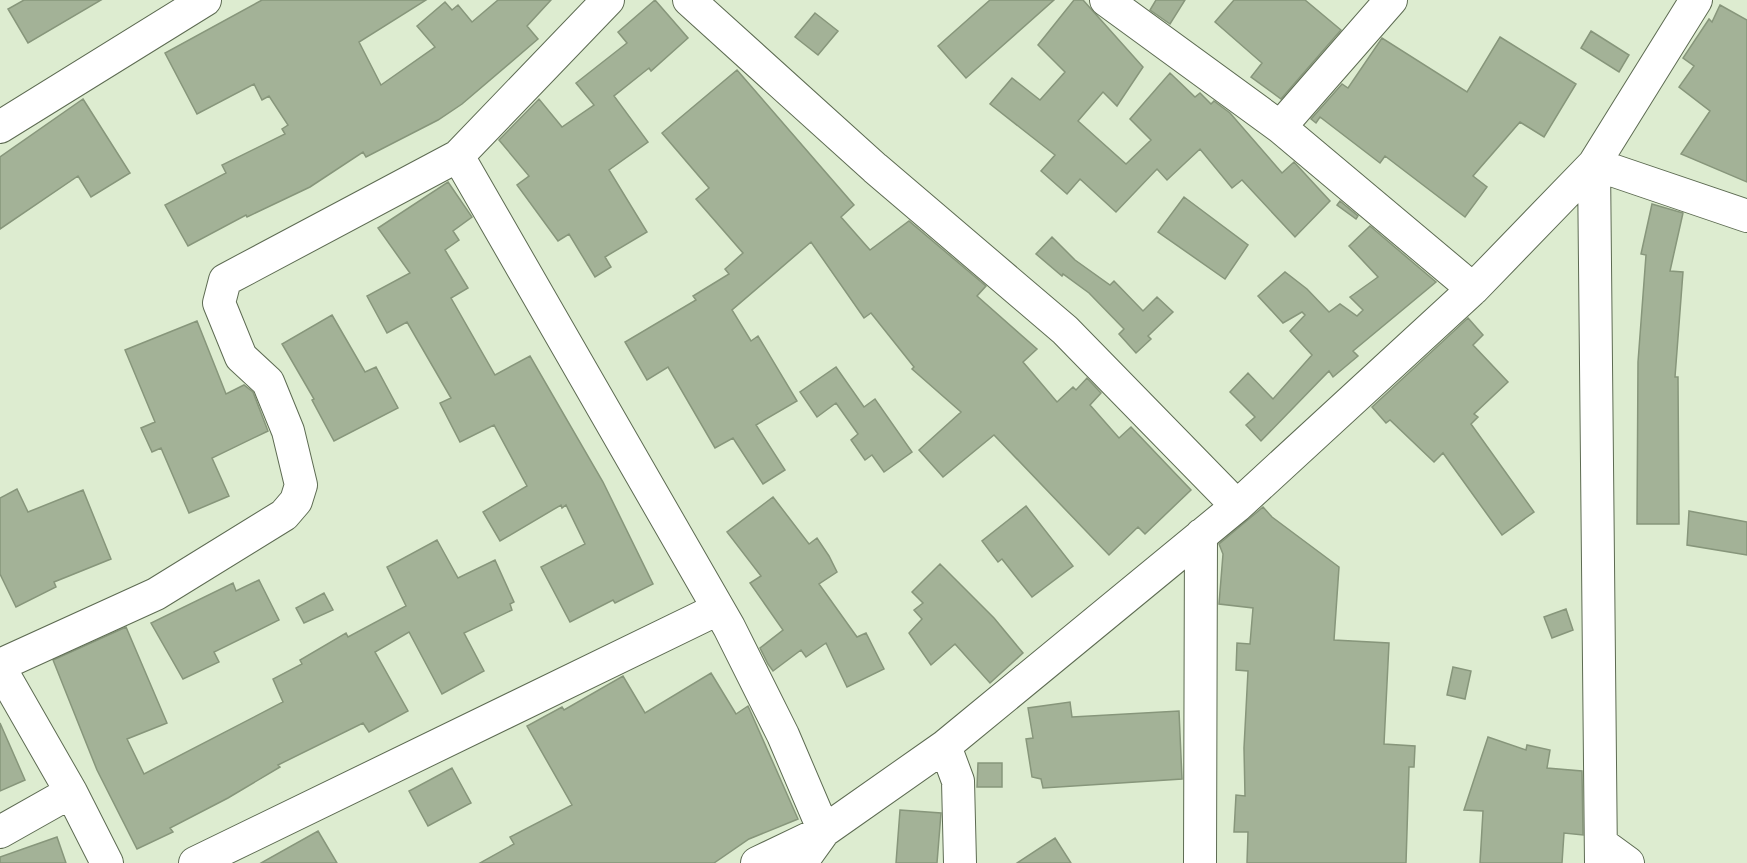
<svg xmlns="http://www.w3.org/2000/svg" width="1747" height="863" font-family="'Fira Sans Condensed',sans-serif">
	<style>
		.building { fill: #a3b297; stroke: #87967b; stroke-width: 1.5 }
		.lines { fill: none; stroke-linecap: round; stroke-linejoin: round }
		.minor-casing { stroke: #5d6b52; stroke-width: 34 }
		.minor { stroke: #fff; stroke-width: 32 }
	</style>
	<rect width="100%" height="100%" fill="#ddecd0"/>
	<path class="building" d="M24,0h77l-73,43 -20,-34z
		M262,0h164l-67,42 22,43 54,-38 -18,-21 28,-24 7,8 6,-5 14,17 26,-22h53l-24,26 11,13 -76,65 -24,16 -72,37 -3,-5 -53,35 -63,30 -1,-2 -58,31 -23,-41 61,-32 -4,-8 63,-31 -3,-5 6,-4 -19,-29 -7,4 -8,-16 -57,30 -32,-61z
		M655,0l33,38 -37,33 -2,-3 -35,28 34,46 -39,28 38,62 -42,25 6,10 -16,10 -26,-43 -11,7 -41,-56 12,-9 -30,-36 40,-41 23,28 32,-22 -18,-22 51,-40 -9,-11z
		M990,0h64l-88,78 -28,-32z
		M1074,0h9l60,67 -26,39 -14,-14 -25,29 48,43 25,-24 -21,-21 40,-46 25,24 5,-4 11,11 3,-3 16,12 52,60 12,-11 36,39 -35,36 -53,-57 -10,8 -32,-39 -33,31 -10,-11 -41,43 -36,-33 -13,15 -26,-23 14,-16 -65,-51 22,-26 28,22 25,-28 -27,-27z
		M1156,0h29l-15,24 -20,-14z
		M1234,0h71l36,30 -60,69 -30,-22 11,-14 -47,-41z
		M1720,5l27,15v162l-66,-28 29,-43 -31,-24 15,-21 -11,-8 26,-39 3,3z
		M815,13l23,18 -20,24 -23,-18z
		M1591,31l38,24 -10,17 -38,-24z
		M1500,37l76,47 -32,53 -24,-15 -47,54 14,11 -22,30 -80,-61 -5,7 -60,-46 -4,6 -5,-4 31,-35 6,4 34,-50 85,54z
		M737,70l117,135 -13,12 29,33 39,-29 77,65 -9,10 60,53 -14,13 34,40 16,-15 3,3 11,-12 14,15 -11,12 29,33 12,-11 60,63 -46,44 -7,-7 -29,28 -115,-120 -51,42 -24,-27 42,-38 -49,-43 2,-2 -43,-54 -7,5 -53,-76 -79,68 19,31 7,-5 39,65 -41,24 29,45 -22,14 -30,-46 -18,10 -47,-81 -21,13 -22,-38 71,-42 -3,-4 36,-22 -4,-5 18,-16 -47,-54 13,-11 -47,-55z
		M83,99l47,74 -39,24 -13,-21 -78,53v-72z
		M448,182l24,35 -19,14 6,9 -14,10 23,38 -17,10 44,77 35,-19 73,126 50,102 -38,19 -2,-3 -43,22 -29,-55 44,-23 -19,-39 -4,3 -1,-3 -61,36 -17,-29 44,-26 -33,-61 -34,17 -20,-39 11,-5 -44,-76 -20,11 -20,-37 43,-23 -32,-45z
		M1184,197l64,48 -23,34 -67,-47z
		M1340,201l18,15 -2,3 -19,-14z
		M1652,204l31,9 -13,58 13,1 -8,105h3l1,147h-42l1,-162 8,-107 -5,-1z
		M1370,226l66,56 -83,69 5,5 -25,21 -4,-6 -68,70 -15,-16 9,-8 -25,-25 18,-19 25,26 39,-44 -22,-24 15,-16 -3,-3 -19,11 -25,-27 27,-24 22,17 22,23 11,-8 17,12 6,-6 -13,-13 28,-20 -29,-31z
		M1052,237l23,23 35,25 4,-4 29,30 14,-14 16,15 -25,24 3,3 -15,14 -17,-19 5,-5 -35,-36 -26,-19 -1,2 -26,-22z
		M332,315l33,57 11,-5 22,41 -64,33 -22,-41 2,-1 -32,-55z
		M1468,318l15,17 -10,10 35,37 -34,32 4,3 -7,7 63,88 -32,23 -59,-82 -9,9 -44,-42 -4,3 -14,-16z
		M197,321l29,73 18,-9 9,7 15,39 -56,27 17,38 -40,17 -28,-65 -9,4 -11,-24 14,-6 -30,-72z
		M836,367l28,40 11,-8 37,53 -28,20 -12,-17 -7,5 -14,-20 7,-6 -22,-31 -19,14 -17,-25z
		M17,489l11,23 55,-22 28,69 -57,23 2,5 -40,20 -16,-33v-76z
		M773,497l36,47 8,-6 12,18 8,16 -18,12 38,53 9,-4 18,36 -37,18 -21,-44 -20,14 -5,-7 -28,21 -5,-7 -8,-16 23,-18 -33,-47 11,-7 -34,-44z
		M1026,506l47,60 -41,31 -30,-38 -4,3 -16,-21z
		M1263,507l9,10 67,50 -5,73 55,3 -5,101 31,2 -1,21h-5l-3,96h-159l1,-31h-14l2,-37 9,1 -1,-48 4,-77 -12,-1 1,-27 13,1 3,-36 -34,-4 4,-50 -4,-10z
		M1689,511l58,11v33l-60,-10z
		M437,540l21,38 37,-18 19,42 -4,2 2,6 -48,23 20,38 -42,23 -33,-62 -34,20 33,59 -39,21 -6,-9 -85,42 2,2 -52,31 -58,30 3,4 -36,17 -40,-79 -44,-110 73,-33 41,96 -40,16 17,35 139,-72 -10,-23 29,-15 -2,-4 46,-27 2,4 58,-31 -19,-39z
		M940,564l54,54 29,35 -33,30 -35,-39 -24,21 -22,-32 13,-14 -8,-9 9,-7 -11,-11z
		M259,580l20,40 -65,32 5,10 -36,17 -32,-56 82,-40 3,8z
		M324,593l9,17 -29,13 -8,-15z
		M1566,609l7,21 -21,8 -8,-21z
		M1453,667l18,4 -6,28 -18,-4z
		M711,673l25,41 12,-8 50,113 -49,20 -35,24h-234l34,-19 -4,-7 62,-32 -45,-79 35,-19 2,3 59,-34 22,37z
		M1070,702l2,15 107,-6 3,68 -139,9 -2,-9 -9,-2 -6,-38 7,-1 -5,-30z
		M0,723l25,57 -25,11z
		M1488,737l38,13 1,-5 23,5 -3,18 35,3 1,64 -19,-2 -2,30h-82l3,-52 -19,-1z
		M978,763h24v24h-25z
		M452,768l19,35 -43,23 -19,-35z
		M900,810l41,3 -4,50h-41z
		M318,831l19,32h-76z
		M57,837l9,26h-66v-6z
		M1055,838l16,25h-54z"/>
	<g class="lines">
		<g class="minor-casing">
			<path id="minor" d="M608,0l-150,156 271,471 54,108 41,96 -67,32
				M689,0l186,168 190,162 172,176
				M1106,0l174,127 193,162
				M0,127l205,-127
				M1280,127l111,-127
				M1594,164l7,699
				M1594,164l153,52
				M0,665l156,-71 128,-79 12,-14 5,-16 -13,-54 -20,-49 -27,-25 -22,-54 6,-23 233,-124
				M0,668l71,124 36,71
				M945,746l13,35 2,82
				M0,832l71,-40
				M1602,844l26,19
				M195,863l523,-254
				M801,863l23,-32 121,-85 292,-240 236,-217 121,-125 102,-164
				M1200,863l1,-328"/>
		</g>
		<use href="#minor" class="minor"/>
	</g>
</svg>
